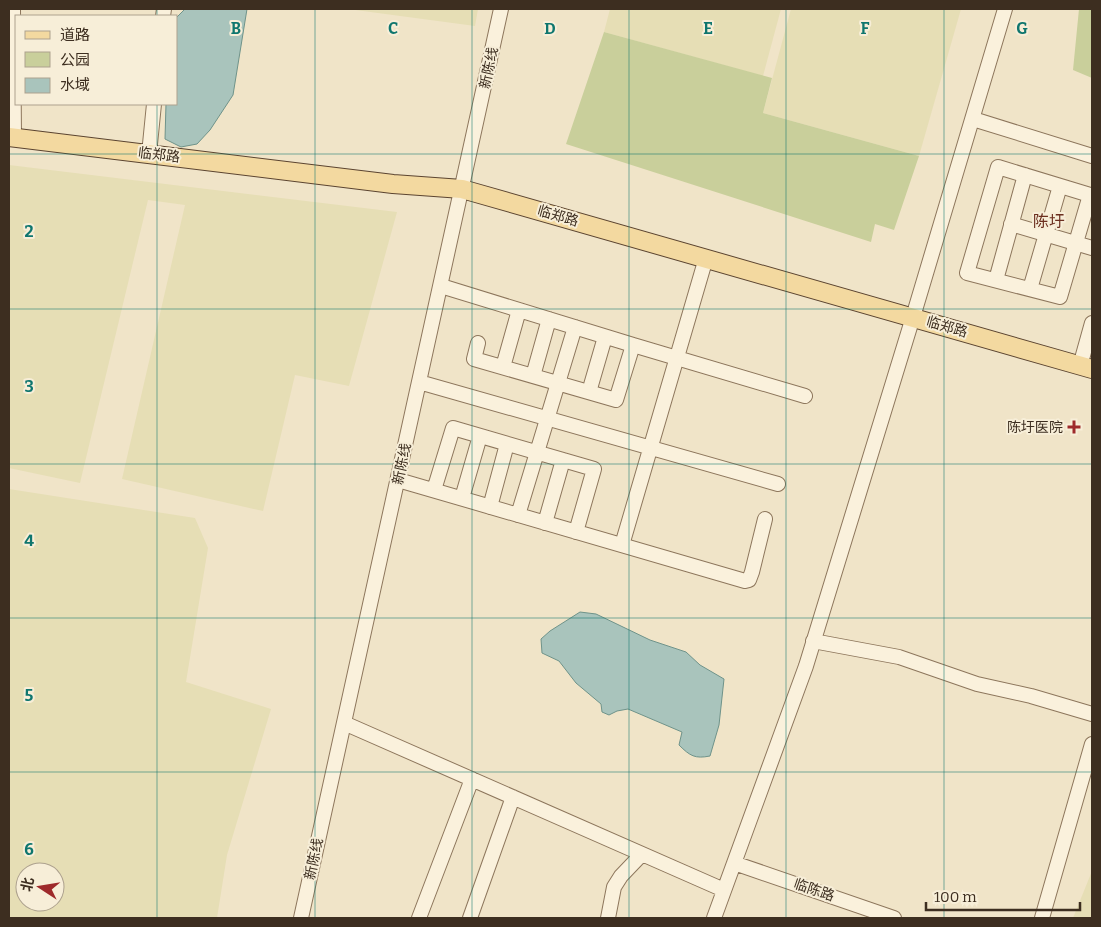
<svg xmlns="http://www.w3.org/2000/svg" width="1101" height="927" font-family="Bitter,'Noto Sans SC',serif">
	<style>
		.farmland { fill: #e6deb5; fill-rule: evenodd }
		.green { fill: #c9cf9b }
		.water { fill: #a9c4bc; stroke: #6f938a }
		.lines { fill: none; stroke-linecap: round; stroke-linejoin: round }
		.minor-casing { stroke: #8d765c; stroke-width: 16 }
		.major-casing { stroke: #5b4430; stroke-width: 20 }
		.minor { stroke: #faf1dc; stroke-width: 14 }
		.major { stroke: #f3d9a0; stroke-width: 18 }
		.grid { fill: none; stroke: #0f766e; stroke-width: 1; stroke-opacity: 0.55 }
		.poi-dot { fill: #9e2a2b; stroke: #f7eed8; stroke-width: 2 }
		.labels { text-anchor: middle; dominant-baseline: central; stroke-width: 4; stroke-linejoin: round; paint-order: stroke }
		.street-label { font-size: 14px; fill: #3d2e20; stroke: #f7eed8 }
		.poi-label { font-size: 14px; fill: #3d2e20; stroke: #f7eed8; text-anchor: end }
		.quarter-label { font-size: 16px; fill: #6b2e1e; stroke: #f7eed8 }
		.grid-label { font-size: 16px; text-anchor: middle; font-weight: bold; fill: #0f766e; stroke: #f7eed8; stroke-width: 4; stroke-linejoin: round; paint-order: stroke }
	</style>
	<rect width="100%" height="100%" fill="#f0e4c8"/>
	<path class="farmland" d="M348,9h130l-3,17z
		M610,9h171l-18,67 -159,-44z
		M791,9h170l-42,147 -156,-43z
		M9,165l388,47 -48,174 -54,-11 -32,136 -141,-32 63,-274 -37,-5 -68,283 -71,-15z
		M9,489l186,29 13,30 -22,134 85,27 -44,146 -10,63h-208zM25,872h30v30h-30z
		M1092,871v47h-19z"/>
	<path class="green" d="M1079,9h13v69l-19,-8z
		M604,32l168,46 -9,35 156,43 -25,74 -19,-6 -4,18 -305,-98z"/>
	<path class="water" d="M185,9h62l-14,86 -23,35 -13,14 -16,3 -16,-8 1,-35h10v-86z
		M580,612l16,2 54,26 36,12 14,13 24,14 -5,46 -9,31c-15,3 -20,0 -31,-11l3,-13 -54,-23 -11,2 -8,4 -7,-3 -1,-8 -25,-21 -17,-22 -17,-8 -1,-14 9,-8z"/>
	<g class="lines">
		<g class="minor-casing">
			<path id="minor" d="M13,9l1,129
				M163,16l1,-7
				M973,119l119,37
				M149,154l5,-50
				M998,167l92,28 -30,102 -93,-24z
				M1011,224l81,24
				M996,280l29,-105
				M441,286l192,59 -17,55 -142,-41 4,-16
				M1030,289l30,-103
				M633,345l172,51
				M1080,366l12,-43
				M503,367l16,-57
				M533,376l16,-57
				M419,382l359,102
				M589,392l16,-55
				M398,480l347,101 4,-1 3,-8 13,-53
				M434,490l19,-62 141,41 -18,63
				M462,498l18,-62
				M490,507l17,-63
				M518,515l57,-188
				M545,523l18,-63
				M622,545l84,-287
				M813,641l86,16 78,27 54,12 61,18
				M344,723l380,167
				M734,863l160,55
				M301,918l200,-909
				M419,918l53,-139
				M470,918l43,-121
				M608,918l6,-31 7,-11 21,-22
				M714,918l92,-252 107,-349 92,-308
				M1042,918l50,-174"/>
		</g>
		<g class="major-casing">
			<path id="major" d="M9,137l384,47 69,5 630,180"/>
		</g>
		<use href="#minor" class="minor"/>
		<use href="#major" class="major"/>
	</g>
	<path class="grid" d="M157,9v7M315,9v909M472,9v909M629,9v909M786,9v909M944,9v909M157,104v814M9,154h1083M9,309h1083M9,464h1083M9,618h1083M9,772h1083"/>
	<path class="poi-dot" d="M1071.5 419.5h5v5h5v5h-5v5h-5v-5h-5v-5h5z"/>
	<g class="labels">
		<g class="street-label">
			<text transform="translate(489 68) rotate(-78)">新陈线</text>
			<text transform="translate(159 155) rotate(7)">临郑路</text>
			<text transform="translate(558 216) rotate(16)">临郑路</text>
			<text transform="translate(947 327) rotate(16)">临郑路</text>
			<text transform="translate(402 464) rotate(-78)">新陈线</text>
			<text transform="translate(314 859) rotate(-78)">新陈线</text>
			<text transform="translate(814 890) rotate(19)">临陈路</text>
		</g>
		<g class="poi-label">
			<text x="1063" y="427">陈圩医院</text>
		</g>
		<g class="quarter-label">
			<text x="1049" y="221">陈圩</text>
		</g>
	</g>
	<g class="grid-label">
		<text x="236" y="34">B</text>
		<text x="393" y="34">C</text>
		<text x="550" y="34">D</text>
		<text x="708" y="34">E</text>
		<text x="865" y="34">F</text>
		<text x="1022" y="34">G</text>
		<text x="29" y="237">2</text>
		<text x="29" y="392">3</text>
		<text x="29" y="546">4</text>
		<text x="29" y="701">5</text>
		<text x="29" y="855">6</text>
	</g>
	<rect width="1101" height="927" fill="none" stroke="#3d2e20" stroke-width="20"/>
	<rect x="15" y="15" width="162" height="90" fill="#f7eed8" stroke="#ada18e"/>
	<rect x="25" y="31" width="25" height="8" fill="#f3d9a0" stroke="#ada18e"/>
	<text x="60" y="40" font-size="15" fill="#3d2e20">道路</text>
	<rect x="25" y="52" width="25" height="15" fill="#c9cf9b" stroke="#ada18e"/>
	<text x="60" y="65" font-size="15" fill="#3d2e20">公园</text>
	<rect x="25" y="78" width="25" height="15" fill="#a9c4bc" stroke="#ada18e"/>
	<text x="60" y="90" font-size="15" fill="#3d2e20">水域</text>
	<g transform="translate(40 887) rotate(282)"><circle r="24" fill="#f7eed8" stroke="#ada18e"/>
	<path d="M0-4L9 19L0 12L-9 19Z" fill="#9e2a2b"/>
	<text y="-8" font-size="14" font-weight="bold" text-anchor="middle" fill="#3d2e20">北</text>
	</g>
	<path d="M926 902v8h154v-8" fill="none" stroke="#3d2e20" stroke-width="2.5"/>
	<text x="934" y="902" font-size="15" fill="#3d2e20" stroke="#f7eed8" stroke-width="4" paint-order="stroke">100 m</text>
</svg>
